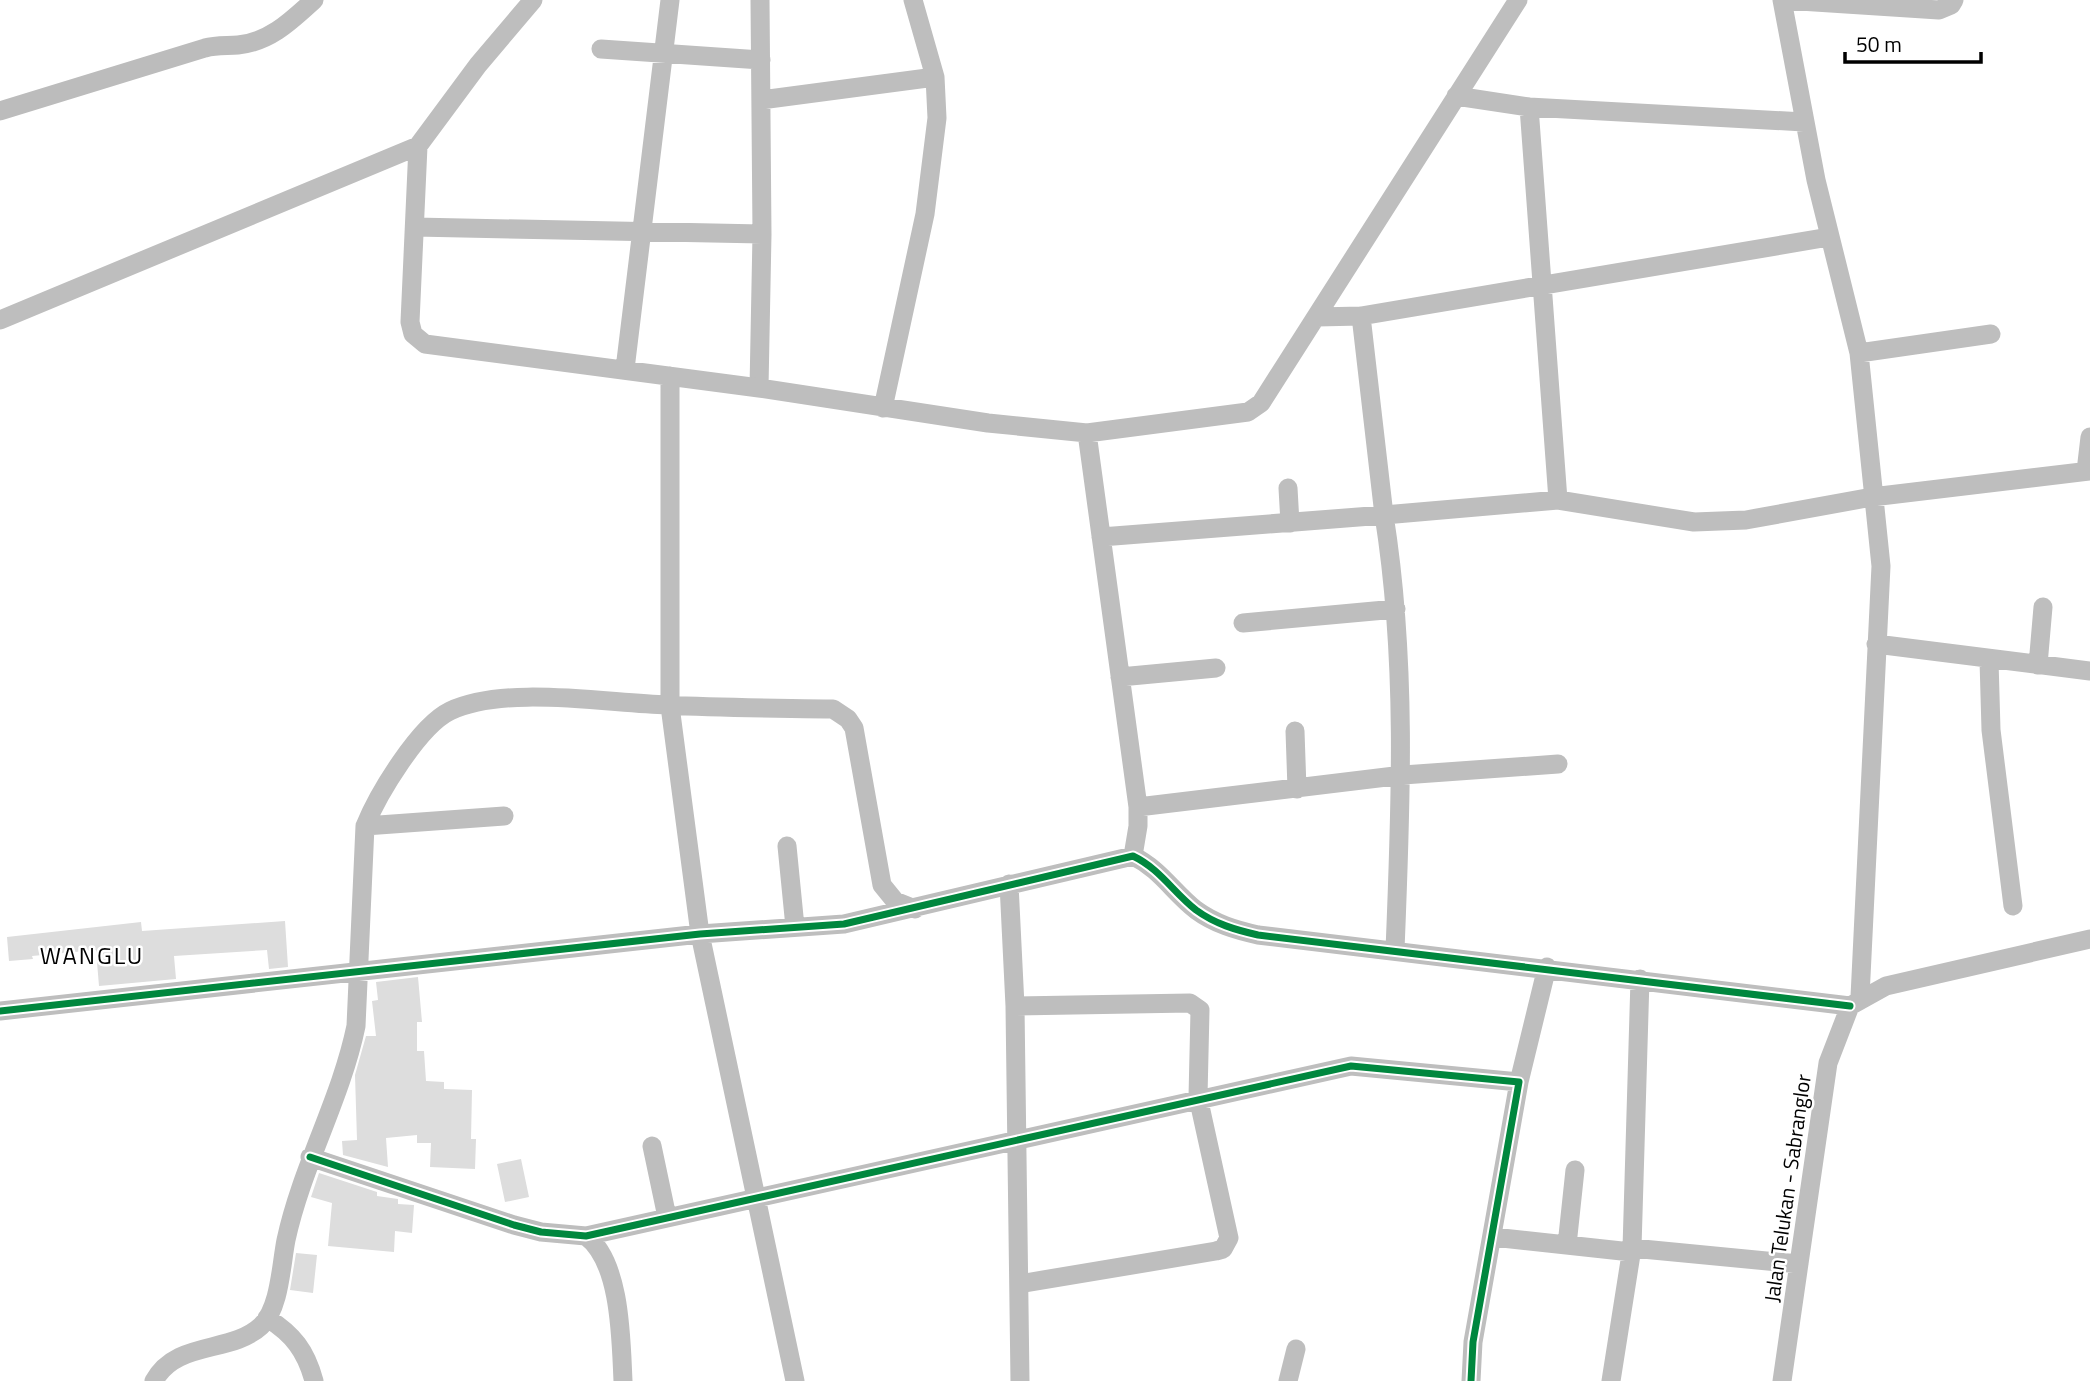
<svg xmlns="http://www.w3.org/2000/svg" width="2090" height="1381" font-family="'Titillium Web',sans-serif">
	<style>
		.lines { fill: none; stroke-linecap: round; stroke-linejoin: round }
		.canal { stroke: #bcbcbc; stroke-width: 19 }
		.building { fill: #ddd }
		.minor { stroke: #bebebe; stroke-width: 19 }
		.cycleway-casing { stroke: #fff; stroke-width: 11 }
		.cycleway { stroke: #00873e; stroke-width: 7 }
		.labels { text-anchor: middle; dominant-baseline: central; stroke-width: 5; stroke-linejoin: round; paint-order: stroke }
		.street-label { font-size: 21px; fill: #000; stroke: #fff }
		.quarter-label { font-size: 24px; letter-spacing: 2px; fill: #000; stroke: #fff }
	</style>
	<rect width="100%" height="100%" fill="#fff"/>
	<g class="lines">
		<path class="canal" d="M0,111l205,-63c11,-3 22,-2 33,-3 32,-3 54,-25 76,-45"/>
	</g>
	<path class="building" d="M285,921l3,46 -19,2 -2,-19 -93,6 2,23 -77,7 -3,-36 -64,6 1,3 -24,2 -2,-24 134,-15 1,9z
		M418,977l4,45h-5v29h7l2,30 18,1v7l28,1 -1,49h5l-1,30 -45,-2 1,-24h-14v-8l-31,3 2,29 -45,-12 -1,-14 15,-1 -2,-65 11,-39h10l-4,-35 6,-1 -2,-18z
		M521,1159l8,38 -24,5 -8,-38z
		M319,1173l58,19v4l21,3v5l16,1 -2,28 -17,-2 -1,21 -66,-6 4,-43 -21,-6z
		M296,1253l21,2 -4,38 -23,-3z"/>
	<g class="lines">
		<path class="minor" d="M1782,0l34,180 43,173 22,213 -21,431
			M1784,0l155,10 12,-5 3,-5
			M601,49l160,11
			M1456,96l73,11 275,15
			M761,100l174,-23
			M1529,107l29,393
			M418,146l-8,176 3,12 12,10 334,44 229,35 99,10 161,-21 13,-9 257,-403
			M415,227l347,7
			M1361,316l23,199 174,-15 136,22 52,-2 126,-23 218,-26
			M1317,317l44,-1 468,-79
			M0,320l418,-174 60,-81 55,-65
			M1859,353l132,-19
			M625,369l45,-369
			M670,376v330l30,228 95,447
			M759,388l3,-154 -2,-234
			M883,408l42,-194 12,-96 -2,-41 -22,-77
			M1087,433l51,374v19l-5,30
			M2086,471l4,-34
			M1288,488l2,35
			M1101,537l283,-22c23,145 17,289 11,435
			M1243,623l153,-14
			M1876,644l214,27
			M1989,660l2,70 22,176
			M2038,665l5,-58
			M1120,677l96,-9
			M1295,731l2,58
			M1138,807l265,-32 155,-11
			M365,826l139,-10
			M787,846l8,81
			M1009,884l6,122 5,375
			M1015,1006l175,-3 10,7 -2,87 31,141 -6,11 -7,2 -197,33
			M0,1011l700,-77 144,-10 289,-68c27,13 40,36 63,54 19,14 40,20 62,25l592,71
			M1519,1082l28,-115
			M652,1146l15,71
			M310,1157l204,68 27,7 45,4 765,-170 168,16 -46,260 -2,39
			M586,1236c35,26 35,104 37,145
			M1493,1237l138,15
			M1567,1245l8,-75
			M1632,1248l167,16
			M267,1318c26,16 39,33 47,63
			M154,1381c22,-41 77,-27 107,-55 19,-18 20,-61 25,-86 16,-74 55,-141 70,-214l9,-200c13,-32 54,-100 85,-115 56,-26 154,-8 217,-6 55,3 110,3 166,4l15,10 6,9 28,157 13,16 20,8
			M1288,1381l8,-32
			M1611,1381l21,-133 8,-269
			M1782,1381l46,-318 22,-57 36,-20 204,-47"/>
		<g class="cycleway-casing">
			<path id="cycleway" d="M0,1011l700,-77 144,-10 289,-68c27,13 40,36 63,54 19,14 40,20 62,25l592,71
				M310,1157l204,68 27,7 45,4 765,-170 168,16 -46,260 -2,39"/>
		</g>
		<use href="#cycleway" class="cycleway"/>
	</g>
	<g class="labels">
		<g class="street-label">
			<text transform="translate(1787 1188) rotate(-82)">Jalan Telukan - Sabranglor</text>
		</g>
		<g class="quarter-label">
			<text x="92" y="955">WANGLU</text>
		</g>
	</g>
	<path d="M1845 52v10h136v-10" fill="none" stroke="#000000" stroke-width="3.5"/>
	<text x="1856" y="52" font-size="21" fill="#000000" stroke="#ffffff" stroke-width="5" paint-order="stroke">50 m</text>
</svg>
